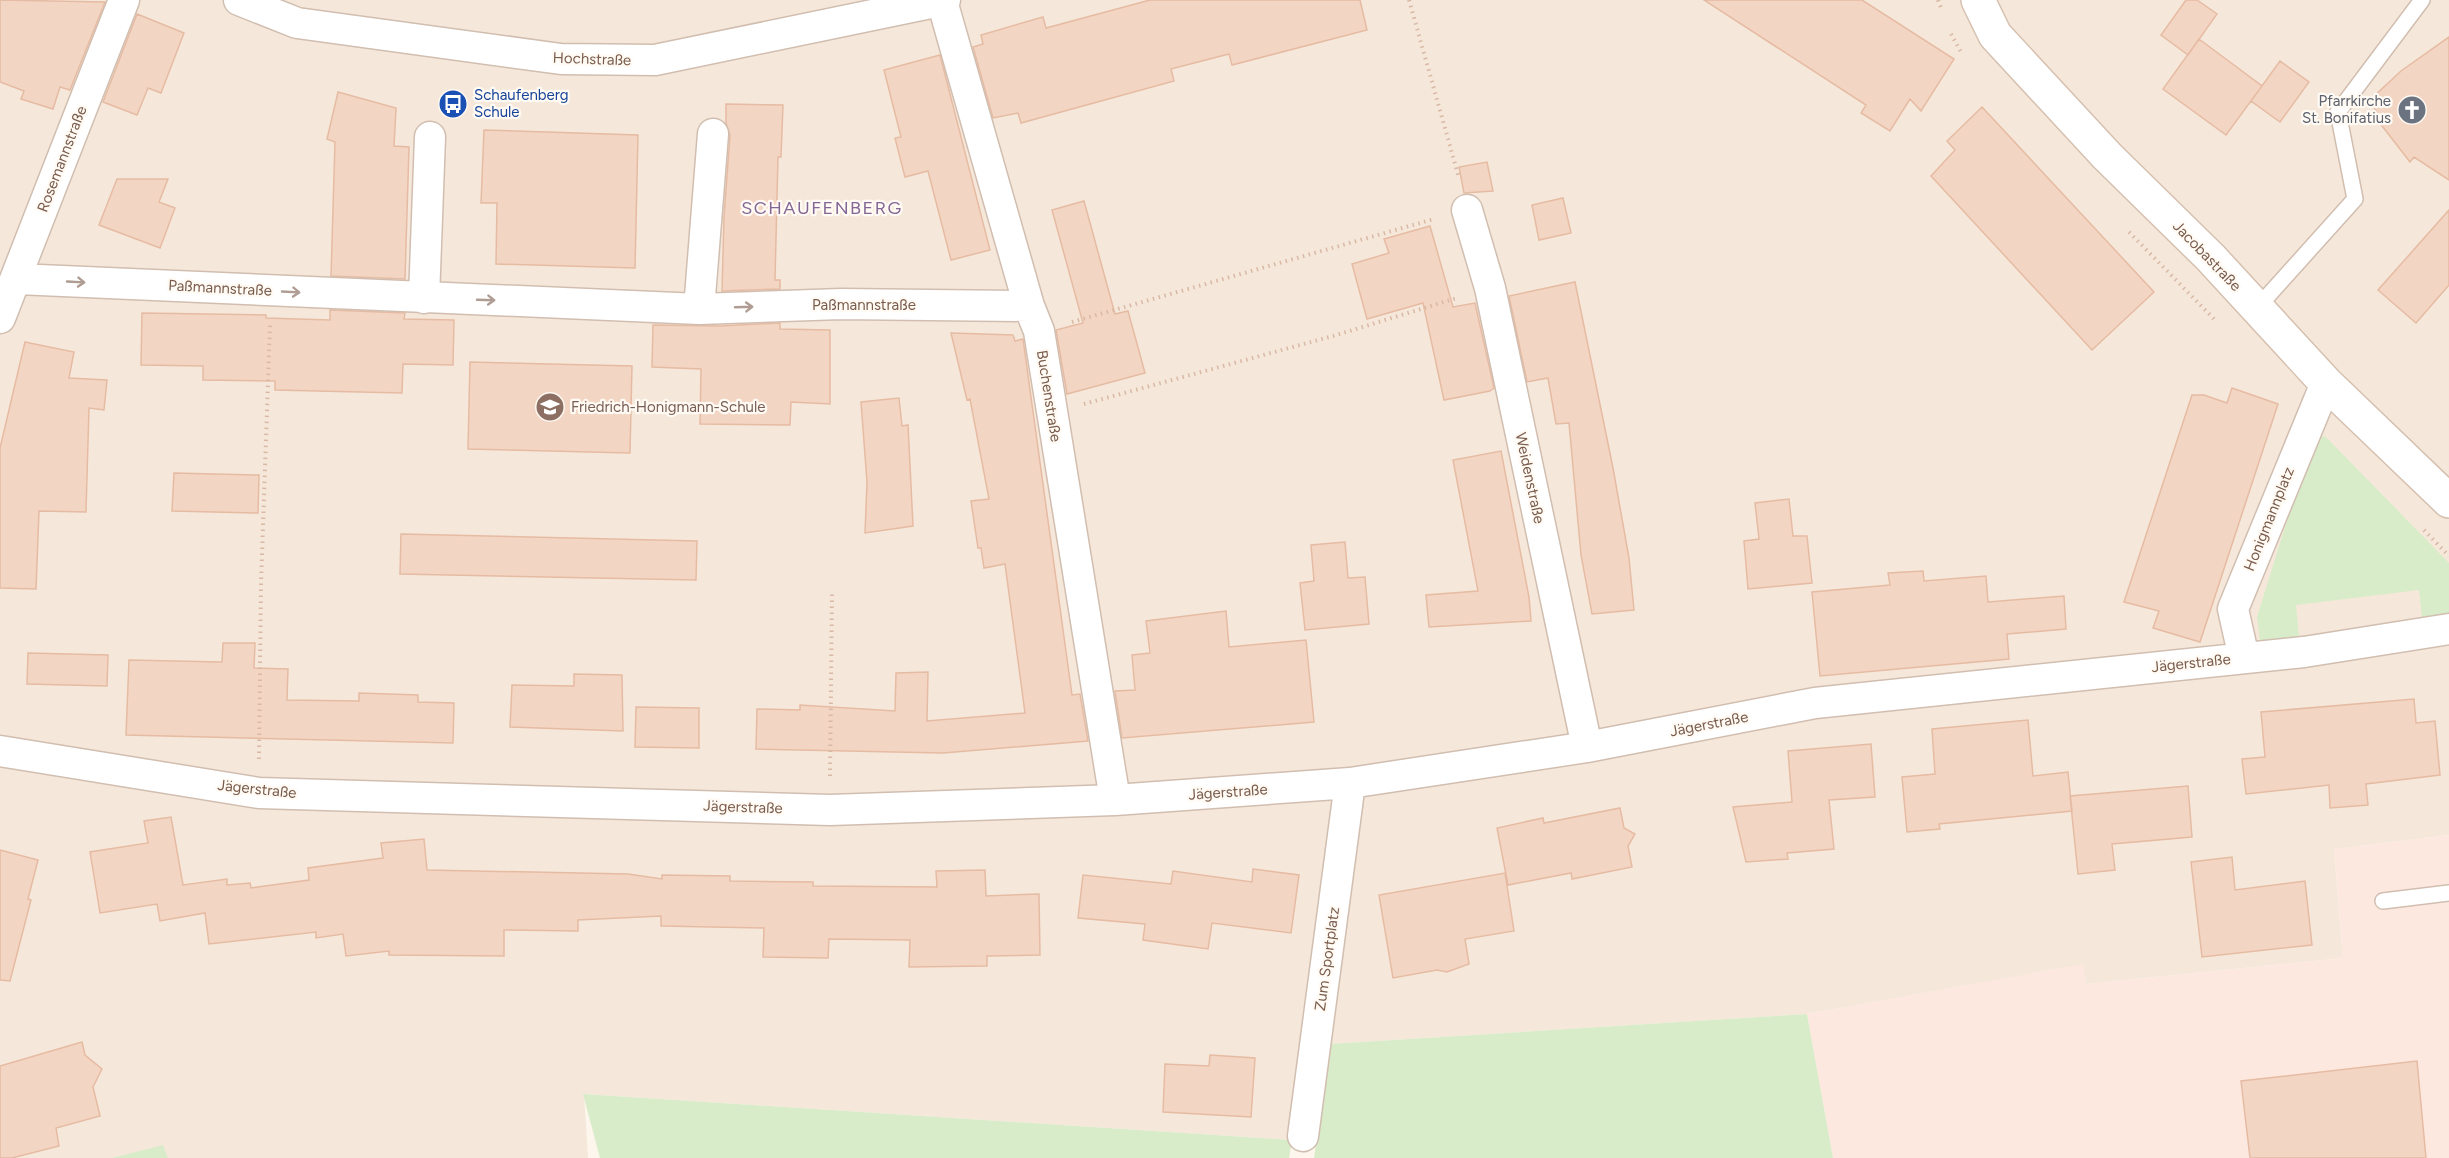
<svg xmlns="http://www.w3.org/2000/svg" width="2449" height="1158" font-family="Figtree,sans-serif">
	<style>
		.residential { fill: #f5e8da }
		.commercial { fill: #fde8e0 }
		.green { fill: #d8ecc9 }
		.building { fill: #f3d5c3; stroke: #e6bba3; stroke-width: 1.5 }
		.lines { fill: none; stroke-linecap: round; stroke-linejoin: round }
		.lane-casing { stroke: #d1beb0; stroke-width: 18 }
		.street-casing { stroke: #d1beb0; stroke-width: 33 }
		.secondary-casing { stroke: #d6c0b0; stroke-width: 36 }
		.path { stroke: #d9b8a5; stroke-width: 4; stroke-dasharray: 1.5 4.5; stroke-linecap: butt }
		.lane { stroke: #fff; stroke-width: 15 }
		.street { stroke: #fff; stroke-width: 30 }
		.secondary { stroke: #fff; stroke-width: 33 }
		.oneway { stroke: #af9d94 }
		.labels { text-anchor: middle; dominant-baseline: central; stroke-width: 4.5; stroke-linejoin: round; paint-order: stroke }
		.street-label { font-size: 15px; fill: #7a5c4d; stroke: #fffaf3 }
		.transit-label { font-size: 15px; fill: #164399; stroke: #fffaf3; text-anchor: start }
		.worship-label { font-size: 15px; fill: #5b616d; stroke: #fffaf3; text-anchor: end }
		.education-label { font-size: 15px; fill: #785e54; stroke: #fffaf3; text-anchor: start }
		.quarter-label { font-size: 18px; letter-spacing: 1.5px; fill: #846695; stroke: #fffaf3 }
	</style>
	<rect width="100%" height="100%" fill="#fdf6ec"/>
	<path class="residential" d="M0,0h2449v835l-115,14 9,109 -257,26 -4,-19 -275,49 -478,30 -37,96 -708,-46 4,64h-588z"/>
	<path class="commercial" d="M2449,835v323h-616l-26,-144 276,-50 3,20 257,-26 -9,-109z"/>
	<path class="green" d="M2325,436l124,127v53l-26,10 -4,-36 -123,15 3,33 -39,3 -3,-24 46,-148 16,-32z
		M1807,1014l26,144h-519l15,-114z
		M583,1094l709,46 -3,18h-689z
		M163,1145l5,13h-56z"/>
	<path class="building" d="M0,0l105,2 -35,88 -10,-3 -7,22 -32,-10 3,-8 -24,-9z
		M1150,0h210l7,30 -135,35 -3,-11 -58,15 3,12 -153,42 -3,-10 -25,5 -20,-71 10,-3 -2,-9 62,-18 3,11z
		M1704,0h158l92,59 -33,52 -11,-12 -20,32 -29,-18 5,-8z
		M2186,0h11l20,14 -29,41 -27,-20z
		M137,14l47,19 -23,60 -13,-5 -11,27 -34,-13z
		M2449,37v143l-35,-23 -4,5 -31,-40 2,-2 -11,-20 31,-29z
		M2199,39l63,47 -36,49 -63,-46z
		M940,55l50,195 -39,10 -23,-89 -23,6 -10,-39 6,-1 -17,-67z
		M2280,61l29,21 -29,40 -29,-21z
		M338,92l58,16 -2,38 15,1 -4,132 -74,-3 4,-134 -8,-3z
		M726,104l57,1 -2,52h-3l-3,123h5v9l-58,2 2,-74 6,-82 -4,-12z
		M1982,107l172,185 -62,58 -161,-174 24,-26 -8,-9z
		M484,130l154,5 -3,133 -139,-4 1,-61h-16z
		M1487,162l6,29 -29,2 -5,-26z
		M117,179h51l-9,23 16,6 -15,40 -61,-23z
		M1563,198l8,35 -32,7 -7,-35z
		M1084,201l31,113 13,-3 17,62 -78,21 -11,-64 27,-7 -31,-113z
		M2449,210v75l-33,38 -38,-33z
		M1430,226l23,81 22,-4 19,85 -4,3 -46,9 -21,-97 -56,16 -15,-55 37,-11 -5,-14z
		M1575,282l38,186 16,90 5,52 -42,4 -11,-59 -12,-132 -13,1 -8,-46 -21,4 -18,-86z
		M330,310l75,3 -1,6 50,1 -1,45 -50,-1 -1,29 -127,-3v-9l-72,-1v-14l-62,-1 1,-52 124,2v3l64,2z
		M780,323v6l50,1v74l-39,-2 -1,23 -90,-1 1,-55 -49,-2 1,-42 68,1z
		M951,333l62,2 2,6 8,-2 49,356 8,-1 8,47 -145,12 -187,-4 1,-40 43,1v-5l95,6 1,-38 32,-1 -1,49 98,-8 -20,-149 -21,4 -3,-20h-3l-7,-47 18,-2 -19,-100 -3,1z
		M25,342l49,10 -5,26 38,2 -3,30 -15,-2 -3,104 -47,-1 -3,78 -36,-1v-140z
		M470,362l162,4 -2,87 -162,-4z
		M2232,388l46,16 -78,238 -47,-14 6,-17 -35,-9 68,-207h12l23,8z
		M899,398l3,28 6,-1 5,101 -48,7 2,-51 -6,-80z
		M1501,451l28,146 2,24 -102,6 -3,-32 52,-4 -25,-131z
		M174,473l85,2 -1,38 -86,-2z
		M1789,499l4,37h14l5,47 -64,6 -4,-48 15,-2 -4,-36z
		M401,534l296,7 -1,39 -296,-6z
		M1345,542l3,36 17,-1 4,47 -64,6 -5,-47 14,-2 -3,-36z
		M1923,571l1,10 62,-5 2,26 76,-6 2,33 -59,5 2,25 -189,17 -8,-84 78,-7 -2,-12z
		M1226,611l3,36 77,-7 8,82 -192,16 -7,-47 20,-1 -3,-35 18,-2 -4,-32z
		M223,643h32l-1,25 34,1 -1,31 72,1v-8l59,2v7l36,1 -1,40 -327,-8 3,-75 93,2z
		M28,653l80,2 -1,31 -80,-2z
		M574,674l48,1 1,56 -113,-4 2,-42 62,1z
		M2414,699l2,24 19,-2 5,54 -74,9 2,21 -38,3 -1,-23 -83,9 -4,-35 23,-2 -4,-45z
		M636,707l63,1v40l-64,-1z
		M2028,720l5,56 35,-4 4,39 -133,13 1,5 -33,3 -5,-55 33,-3 -3,-45z
		M1871,744l4,53 -46,3 5,49 -47,4 1,6 -42,3 -13,-55 59,-5 -4,-51z
		M2188,786l4,51 -80,7 3,26 -37,4 -8,-78z
		M1620,808l4,20 11,6 -7,12 4,21 -60,12 -1,-6 -63,12 -11,-57 46,-10 1,5z
		M171,817l12,68 44,-6v6l23,-2 1,5 58,-8 -1,-12 75,-10 -2,-15 43,-4 3,31 201,4 34,5v-4l68,1v5l83,1v4l124,1 -1,-16 49,-1 1,26 53,-2 1,61 -53,1v10l-78,1 1,-27 -81,-1 -1,19 -65,-1 1,-29 -103,-2v-10l-83,4v11l-74,-1v26l-115,-1v-4l-43,5 -3,-22 -27,4v-6l-107,12 -4,-31 -45,8 -3,-17 -57,9 -10,-61 58,-9 -4,-22z
		M0,850l38,10 -10,39 3,1 -21,81 -10,-1z
		M2232,857l3,33 70,-9 7,64 -110,12 -11,-95z
		M1253,869l46,6 -8,58 -79,-10 -4,26 -65,-9 2,-16 -67,-6 5,-43 88,9 2,-13 79,11z
		M1505,873l9,58 -49,8 4,25 -22,8 -10,-2 -44,8 -14,-83z
		M82,1042l3,13 17,14 -9,18 7,29 -44,12 3,18 -47,12h-12v-92z
		M1210,1055l45,3 -4,59 -88,-5 2,-48 44,2z
		M2417,1061l9,97h-176l-9,-77z"/>
	<g class="lines">
		<g class="lane-casing">
			<path id="lane" d="M2257,308l98,-109 -17,-87 84,-112
				M2383,901l66,-8"/>
		</g>
		<g class="street-casing">
			<path id="street" d="M239,0l58,23 264,36 94,1 290,-60
				M942,1l87,305 10,25 76,469
				M1467,210l23,78 97,459
				M17,279l682,30 142,-5 188,2
				M424,298l6,-161
				M699,309l14,-175
				M0,318l124,-318
				M2244,658l-11,-49 93,-226
				M0,751l259,42 571,17 285,-10 235,-17 237,-36 228,-44 489,-51 145,-23
				M1303,1136l47,-353"/>
		</g>
		<g class="secondary-casing">
			<path id="secondary" d="M1978,0l17,35 112,121 104,102 115,125 123,118"/>
		</g>
		<path class="path" d="M1409,0l50,178
			M1938,0l4,10
			M1951,34l11,20
			M2129,232l87,89
			M1072,322l362,-103
			M1084,404l249,-68 124,-38
			M2424,530l25,26
			M259,759l2,-176 9,-258
			M830,776l2,-183"/>
		<use href="#lane" class="lane"/>
		<use href="#street" class="street"/>
		<use href="#secondary" class="secondary"/>
	</g>
	<defs><path id="oneway-shaft" d="M-6 0H5M1.5-3L5.5 0L1.5 3" fill="none" stroke-width="1.6" stroke-linecap="round" stroke-linejoin="round" transform="scale(1.5)"/></defs>
	<g class="oneway">
		<use href="#oneway-shaft" transform="translate(76 282) rotate(3)"/>
		<use href="#oneway-shaft" transform="translate(291 292) rotate(3)"/>
		<use href="#oneway-shaft" transform="translate(486 300) rotate(2)"/>
		<use href="#oneway-shaft" transform="translate(744 307) rotate(-2)"/>
	</g>
	<defs>
		<g id="bus-disc" transform="scale(1.5)"><circle r="9.5" fill="#1a4fb4" stroke="#fffaf3"/><path d="M-5-6H5V4H4V6H2V4H-2V6H-4V4H-5ZM-3.5-4V0h7V-4ZM-3.5 1.2v1.5H-2V1.2ZM2 1.2v1.5H3.5V1.2Z" fill="#fff"/></g>
		<g id="church-disc" transform="scale(1.5)"><circle r="9.5" fill="#6b7280" stroke="#fffaf3"/><path d="M-1.2-6h2.4v3.5h3.3v2.4h-3.3V6h-2.4V-.1h-3.3v-2.4h3.3Z" fill="#fff"/></g>
		<g id="school-disc" transform="scale(1.5)"><circle r="9.5" fill="#8d6e63" stroke="#fffaf3"/><path d="M0-5L7-2L0 1L-7-2ZM-4 1L0 2.5L4 1V4Q0 6-4 4Z" fill="#fff"/></g>
	</defs>
	<g fill-rule="evenodd">
		<use href="#bus-disc" x="453" y="104"/>
		<use href="#church-disc" x="2412" y="110"/>
		<use href="#school-disc" x="550" y="407"/>
	</g>
	<g class="labels">
		<g class="street-label">
			<text transform="translate(592 59) rotate(2)">Hochstraße</text>
			<text transform="translate(62 159) rotate(-69)">Rosemannstraße</text>
			<text transform="translate(2207 256) rotate(46)">Jacobastraße</text>
			<text transform="translate(220 288) rotate(3)">Paßmannstraße</text>
			<text x="864" y="305">Paßmannstraße</text>
			<text transform="translate(1049 396) rotate(81)">Buchenstraße</text>
			<text transform="translate(1530 478) rotate(78)">Weidenstraße</text>
			<text transform="translate(2269 519) rotate(-68)">Honigmannplatz</text>
			<text transform="translate(2191 663) rotate(-6)">Jägerstraße</text>
			<text transform="translate(1709 724) rotate(-11)">Jägerstraße</text>
			<text transform="translate(257 789) rotate(6)">Jägerstraße</text>
			<text transform="translate(1228 792) rotate(-4)">Jägerstraße</text>
			<text transform="translate(743 807) rotate(2)">Jägerstraße</text>
			<text transform="translate(1327 959) rotate(-82)">Zum Sportplatz</text>
		</g>
		<g class="transit-label">
			<text x="474" y="95">Schaufenberg<tspan x="474" dy="17">Schule</tspan></text>
		</g>
		<g class="worship-label">
			<text x="2391" y="101">Pfarrkirche<tspan x="2391" dy="17">St. Bonifatius</tspan></text>
		</g>
		<g class="education-label">
			<text x="571" y="407">Friedrich-Honigmann-Schule</text>
		</g>
		<g class="quarter-label">
			<text x="822" y="208">SCHAUFENBERG</text>
		</g>
	</g>
</svg>
